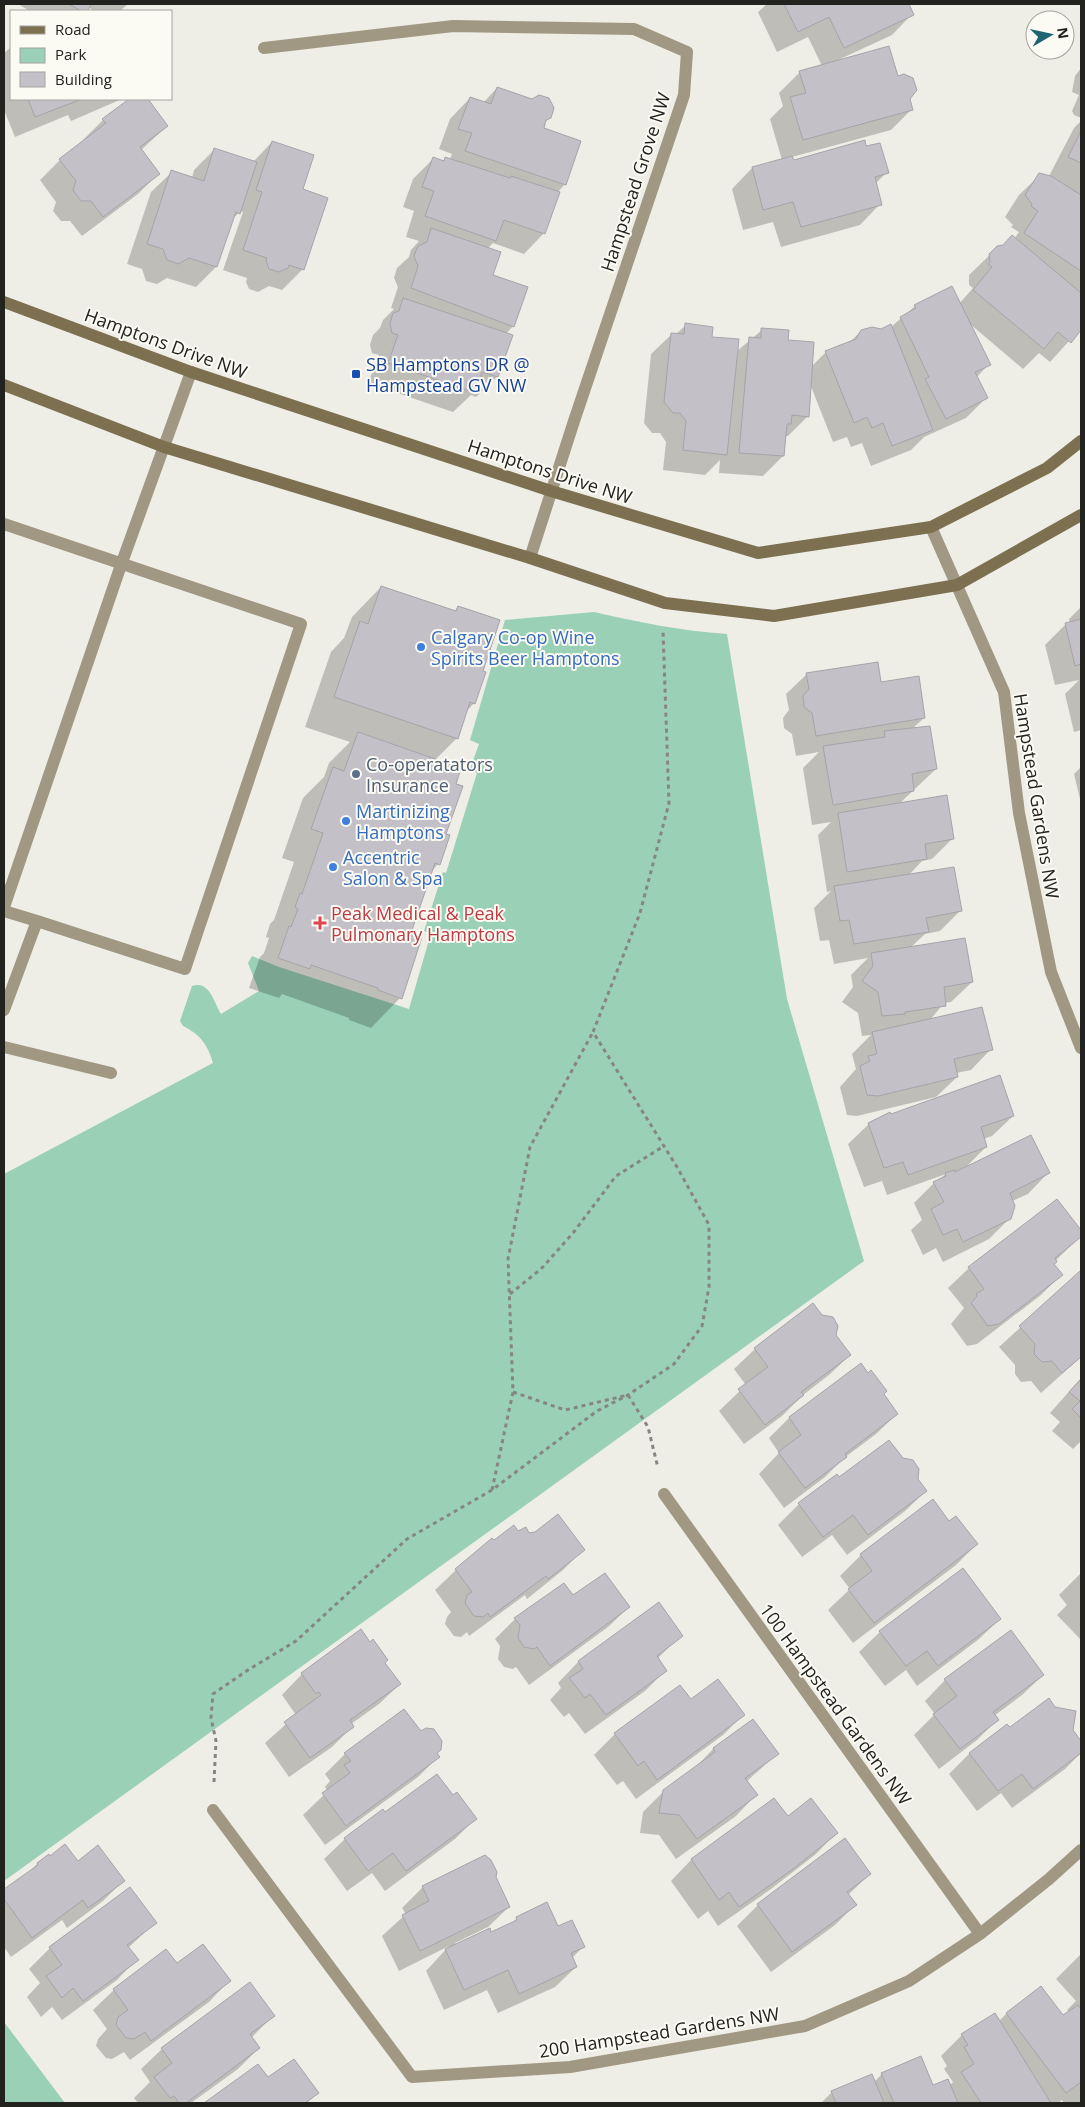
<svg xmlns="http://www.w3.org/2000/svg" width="1085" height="2107" font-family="'Open Sans',sans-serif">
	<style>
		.green { fill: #99d0b6 }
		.shadow { fill: #0003 }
		.building { fill: #c4c0c7; stroke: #a7a3a9 }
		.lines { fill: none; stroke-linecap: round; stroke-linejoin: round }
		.path { stroke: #868681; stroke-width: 3; stroke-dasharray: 4 4; stroke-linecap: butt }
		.lane { stroke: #a19883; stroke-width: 12 }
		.street { stroke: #a19883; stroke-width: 12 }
		.secondary { stroke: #7c7050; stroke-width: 12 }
		.transit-dot { fill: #1a4fb4; stroke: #fbfaf3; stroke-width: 2 }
		.shop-dot { fill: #3f7fe0; stroke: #fbfaf3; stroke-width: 2 }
		.service-dot { fill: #5c6f8a; stroke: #fbfaf3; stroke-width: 2 }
		.health-dot { fill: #e0444e; stroke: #fbfaf3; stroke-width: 2 }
		.labels { text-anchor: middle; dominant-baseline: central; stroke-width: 4; stroke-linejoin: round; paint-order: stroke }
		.street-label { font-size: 18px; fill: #22221f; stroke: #fbfaf3 }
		.transit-label { font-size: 18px; fill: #164399; stroke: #fbfaf3; text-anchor: start }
		.shop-label { font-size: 18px; fill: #366cbe; stroke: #fbfaf3; text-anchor: start }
		.service-label { font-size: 18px; fill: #4e5e75; stroke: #fbfaf3; text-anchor: start }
		.health-label { font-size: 18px; fill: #be3a42; stroke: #fbfaf3; text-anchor: start }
	</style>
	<rect width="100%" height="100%" fill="#eeede6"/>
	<path class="green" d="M594,612c44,10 87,19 133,22l60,365 77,262 -860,620v-707l209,-111c-5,-18 -13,-29 -30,-37l-3,-5 12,-35c18,-6 22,17 29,28l38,-23 -11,-28 4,-7 27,11 130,42 22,-76 -7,-2 19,-59 3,1 31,-100 -7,-4 9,-25 -9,-4 35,-120z
		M4,2022l61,81h-61z"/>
	<path class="shadow" d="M18,4h110l-8,7h-26l-6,-4 -3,4h-55z
		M767,4h141l4,10 -20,21 -54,25 59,17 11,22 3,11 -20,20 -99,27 1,4 72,-13 22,24 -12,12 5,20 -20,21 -79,22 -8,-25 -30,8 -11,-41 20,-21 30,-8 -12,-41 13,-13 -4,-13 21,-21 22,-6 -14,-29 -31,15 -19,-40z
		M11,47v52h111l-51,22 -3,-6 -53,22 -11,-27v-57z
		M1081,68v50l-7,-3 -2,-4 7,-16 -7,-3 3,-16z
		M497,88l53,30 -6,5 -2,6 23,55 -8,9 -13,40 -20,21 -31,-11 -6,6 4,27 22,50 -7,8 5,1 -14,42 -21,20 -5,-2 -18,17 -85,-29 11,-28 -7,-2 -2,-8 3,-10 7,-7 3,-8 11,-11 -3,-1 7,-21 -4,-9 3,-10 12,-11 2,-7 8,-9 -13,-4 8,-26 -11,-4 10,-28 20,-20 9,3 4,-4 4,1 2,-5 -13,-5 11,-30 20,-21 13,5z
		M131,99h15l21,27 -27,25 18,23 -20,20 -56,42 -12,-15h-9l-8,-10 3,-9 -16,-22 20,-20 24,-19 -1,-1 20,-20z
		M1081,121v73l-2,1 2,2v131l-31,34 -11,-9 -16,16 -53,-45 19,40 -13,14 10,20 -20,20 -42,19 -13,13 -40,16 -9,-23 -11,4 -4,-10 -14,5 -23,-58 -2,32 -20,20h-3l-2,20 -20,20 -44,-3 1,-13 -15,15 -42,-5 3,-28 -6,-9h-8l-8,-10 7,-69 21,-20h4l10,-9 51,26 25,-21 25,11 24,26 15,-15 24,-10 11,-11 20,-1 10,-3 24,-21 44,-2 14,-16 -4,-3v-10l29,-28h4l12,-8 5,-7 -8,-5 2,-2 -8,-8 14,-22 21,-20 9,1 25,-48z
		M272,142l29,48 25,8 -24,72 -20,20 -13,-4 -11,6 -9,-3 -3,-7 1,-4 -24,-8 20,-58 -3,-1 -8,9 -16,47 -20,20 -29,-9 -10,6 -11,-3 -4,-12 -15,-5 24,-72 21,-20 20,6 2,-8 21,-21 38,13z
		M381,587l73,25 4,-5 23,65 -7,31 -8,9 -9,26 -22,22 19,25 -16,79 -7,8 -22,62 -9,64 -29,30 -22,-8v-2l-67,-24 -3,4 -30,-10 11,-31 4,-4 5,-15 -3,-1 4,-13 4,-4 20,-58 -12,-4 21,-60 21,-21 5,-14 21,-21 -45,-15 26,-75 13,-14 8,-21z
		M1081,607v123l-7,2 -9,-38 14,-14 -24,5 -10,-40 21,-21 4,-1 -1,-4z
		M807,674l73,9 44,35 -12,11 24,40 -37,35 53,35 -20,20 -10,2 -14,15 52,35 -20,20 -15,3 -15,14 62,34 -21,20 -7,1 -14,17 61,29 -20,21 -15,3 1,4 -21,20 -79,19 -10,-1 -7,-28 16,-18 -4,-15 19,-19 -9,1 -4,-23 -16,-11 11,-15 -2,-12 17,-17 -34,6 -5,-24 -9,1 -6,-33 17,-17 -4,1 -9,-57 13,-13 -19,3 -9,-57 16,-16 -23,4 -4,-22 -8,-6 -1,-10 6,-8 -3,-16z
		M1081,767v36l-7,-29z
		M891,1115l122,1 -21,20 -9,3 3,8 -21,21 83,5 -20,21 -16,7 -2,17 -21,21 -46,23 -7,-14 -13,7 -12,-25 11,-10 -8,-17 20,-20 12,-9 -59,21 -5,-14 -18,6 -16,-43 21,-20z
		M1057,1201l24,31v4l-26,25 -2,3 8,11 -20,20 -64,49 -10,2 -16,-22 13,-16 -16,-20 21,-20z
		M1081,1272v85l-40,36 -10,-12 -10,1 -6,-8v-9l-16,-18z
		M835,1336l15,19 -21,20 -26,20 -21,21 -38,28 -25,-33 27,-26 -12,-16 21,-20z
		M861,1365l36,49 -21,20 -32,24 -19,19 -41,31 -25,-34 20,-21 -10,-15 20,-20z
		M1081,1378v63l-8,8 -21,-18 8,-9 -10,-9z
		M837,1476l2,3h77l10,12 -21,20 -58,44 -15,-20 -30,22 -24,-32 21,-21z
		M933,1501l16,21 28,22 -21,21 -103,78 -25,-33 22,-21 -10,-13 21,-21z
		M517,1533l66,17 -20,20 -36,29 -2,-4 -56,41 -2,-4 -6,5 -7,-1 -9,-12 2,-7 4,-5 -16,-22 21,-20 38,-29z
		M1081,1573v67l-24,-25 10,-10 -8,-10z
		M572,1597l57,10 -21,20 -79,58 -13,-18 -3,2 -9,-2 -6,-8 2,-13 -5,-7 20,-20z
		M659,1604l22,31 -24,24 8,12 -20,20 -60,43 -16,-21 -5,4 -14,-17 11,-12 -3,-5 20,-21z
		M1000,1619l-21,20 -62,47 -11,-16 -21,16 -26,-34 21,-20z
		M384,1663l16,21 -21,20 -28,20 1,3 -20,20 -43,30 -24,-34 31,-28 -14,-20 20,-21z
		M1043,1675l-21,20 -28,21 3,4 -20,20 -38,29 -25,-34 21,-21 -10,-13 20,-21z
		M680,1686l11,15 52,14 -20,20 -87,64 -13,-18 -6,4 -23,-30 21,-21z
		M753,1720l24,34 -31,28 10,13 -20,21 -60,43 -17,-24 -19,-2 3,-21 21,-21 29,-21 20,-21z
		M1010,1729l62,2 9,13v9l-16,16 -53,39 -11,-15 -24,18 -28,-37 20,-20z
		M421,1733l17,24 -20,20 -93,68 -22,-30 25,-24 -3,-4 5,-6 -5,-7 20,-20z
		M453,1797l22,22 -20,20 -70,52 -13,-18 -25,18 -23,-32 21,-20 40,-25z
		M773,1800l14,18 49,15 -20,21 -45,35 -53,37 -10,-15 -10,8 -27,-38 20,-21z
		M844,1839l26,35 -22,21 7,10 -20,20 -64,47 -34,-46 21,-21z
		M49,1858l28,5 46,18 -20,20 -36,27 -5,-8 -51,37 -7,-10v-57l24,-17 10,-10z
		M495,1877l14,30 -21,20 -33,16 1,2 35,-11 19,-9 7,-7 41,10 25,19 -11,11 4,9 -21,20 -57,26 -11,-23 -43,20 -18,-39 23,-25 -50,25 -17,-35 24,-22 -4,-6 21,-21z
		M130,1889l25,34 -27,25 9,11 -20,21 -55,40 -10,-13 -11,10 -14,-20 13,-14 -11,-14 21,-21z
		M166,1951l11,14 52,16 -20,21 -79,58 -6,-8 -12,7 -6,-1 -10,-12 2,-7 9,-10 -14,-19 21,-20z
		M1081,1954v149h-17l-2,-3 -4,3h-237l11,-11 42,-10 8,-8 50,12h17l4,-4 -9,-13 3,-3 -6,-10 21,-21 32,-20 4,7 8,-8 56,3 8,-5 -3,-2 9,-9 -20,-22z
		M273,2016l-22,22 8,10 -21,21 -47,34h-53l-4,-5 16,-16 -9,-13 21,-20z
		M258,2066l10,13 49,14 -10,10h-101z"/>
	<path class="building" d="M69,4h23l-5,7h-6z
		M784,4h125l5,11 -70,33 -15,-31 -31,15z
		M889,46l9,30 6,-2 9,4 4,12 -7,9 3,11 -110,30 -13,-43 16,-4 -7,-22z
		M497,87l35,12 7,-4 10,3 5,10 -3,10 -5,2 -2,8 37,13 -15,44 -101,-34 7,-18 -14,-4 12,-32 21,7z
		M28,99h54l-47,18z
		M129,99h19l20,27 -28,21 20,27 -57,43 -12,-16h-10l-8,-11 3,-9 -17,-22 47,-36 -4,-4z
		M1081,131v32l-13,-6z
		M865,140l1,6 14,-3 9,30 -14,4 7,28 -81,22 -8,-25 -30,8 -11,-43 40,-11 2,4z
		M272,141l42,14 -11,34 25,9 -24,72 -15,-5 -1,3 -9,4 -10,-3 -3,-9 1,-2 -24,-8 19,-58 -6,-2z
		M214,148l43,14 -17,52 -4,-2 -19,55 -28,-9 -11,6 -11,-4 -4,-11 -16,-5 24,-74 33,11z
		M433,157l11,4 1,-4 65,21 1,-2 49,16 -15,42 -41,-14 -8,21 -71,-25 9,-25 -12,-4z
		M1039,173l12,3 30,19v76l-57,-38 14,-22 -7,-5 1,-2 -7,-9z
		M431,228l70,24 -8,23 35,12 -14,40 -103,-39 7,-22 -4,-10 4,-10 9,-4z
		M1012,235l69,58v37l-10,13 -13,-11 -14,17 -71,-59 19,-23 -4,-3 2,-2 -1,-8 8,-8 6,-1z
		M952,286l39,79 -16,7 13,26 -42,21 -21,-40 4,-2 -29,-60 16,-9 -2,-3z
		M403,298l110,37 -15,42 -16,-5 -7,21 -87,-30 10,-28 -6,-2 -2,-9 3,-11 6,-2z
		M685,323l28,4 -1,10 27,2 -12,116 -44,-5 3,-29 -6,-8h-7l-9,-11 7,-69 13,1z
		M891,324l42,106 -41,16 -9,-23 -11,5 -5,-11 -13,6 -29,-72 31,-12 5,-9 11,-3 9,2z
		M761,328l28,2 -1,10 26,2 -5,75 -17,-2 -1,9h-4l-3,32 -45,-3 10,-116 12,1z
		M381,586l75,25 2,-5 42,14 -17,51 3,1 -11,32 -5,-2 -12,37 -124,-42 26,-76 8,3z
		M1081,619v45l-6,2 -10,-43z
		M878,662l3,20 38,-6 6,42 -109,18 -4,-23 -8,-6 -1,-11 6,-7 -3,-16z
		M930,726l7,43 -25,5 2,17 -81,14 -10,-59 62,-9 -1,-6z
		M358,732l103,36 -5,16 7,2 -17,48 4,1 -10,30 -5,-2 -24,70 11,4 -20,62 -24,-9v-2l-67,-23 -1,4 -32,-11 11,-32 2,1 7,-18 -3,-2 5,-14 2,1 21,-61 -12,-4 22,-62 11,4z
		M947,795l7,44 -29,5 2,15 -80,13 -9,-59z
		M954,867l8,44 -36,7 3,14 -75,12 -5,-24 -9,1 -6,-35z
		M965,938l8,44 -29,5 2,19 -41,6v2l-23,2 -4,-24 -16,-11 11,-15 -2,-13z
		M982,1007l11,43 -39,9 4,18 -80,19 -11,-1 -7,-29 10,-5 -2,-5 9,-2 -5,-22z
		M1000,1075l14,41 -33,11 6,20 -79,28 -5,-13 -19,6 -16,-45 22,-11 1,2z
		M1031,1135l19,38 -40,20 5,13 -4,13 -48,23 -6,-13 -14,6 -12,-26 13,-7 -11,-20 13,-6 -1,-3 10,-3v2z
		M1057,1199l24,31v7l-26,21 2,4 -3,2 9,11 -64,49 -11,2 -17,-23 6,-7 -1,-2 8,-5 -16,-22z
		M1081,1270v87l-19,16 -10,-12 -10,1 -8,-8 1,-10 -16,-18z
		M813,1303l9,12 11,2 5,9 -2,9 15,20 -50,37 3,3 -39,30 -27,-36 30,-22 -14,-19z
		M861,1363l7,10 3,-3 16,21 -3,3 14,20 -53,40 2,3 -42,31 -27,-36 23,-17 -12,-18z
		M1081,1379v39l-9,-9 8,-8 -11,-9z
		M889,1440l14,18 10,2 6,9 -1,10 9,12 -59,44 -15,-20 -30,22 -25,-34 39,-29 2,3z
		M933,1499l16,22 7,-5 22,28 -104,79 -26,-34 24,-18 -12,-17z
		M558,1514l27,36 -37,29 -2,-3 -56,41 -2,-4 -5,4 -9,-1 -9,-13 2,-8 5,-3 -17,-23 37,-31 2,2 20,-15 4,6 8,-4 3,6 6,-1z
		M963,1568l38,51 -63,47 -11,-15 -21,15 -27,-35z
		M605,1573l25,34 -80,59 -13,-19 -3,2 -10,-2 -6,-9 2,-13 -6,-7 50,-35 9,12z
		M659,1602l24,34 -26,20 10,15 -61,44 -16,-21 -5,4 -16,-20 14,-9 -5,-8z
		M361,1629l9,13 3,-3 15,21 -3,3 16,21 -51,36 4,7 -44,31 -26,-36 37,-27 -2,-3 -3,2 -15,-21z
		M1011,1630l33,45 -51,37 6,8 -39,29 -27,-35 24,-18 -13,-17z
		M718,1679l27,36 -88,65 -13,-19 -6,5 -24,-33 66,-48 11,14z
		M1049,1698l6,9 21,4 -3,19 8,11v12l-48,36 -11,-15 -24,17 -29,-38 38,-29 3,3z
		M404,1709l17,22 5,-3 8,1 8,12 -1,9 -4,3 3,4 -94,69 -24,-33 28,-20 -6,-8 7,-4 -7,-8z
		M753,1719l26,35 -34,24 13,17 -61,44 -18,-24 -20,-2 4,-23 52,-38 -2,-4z
		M437,1774l16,21 4,-3 20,27 -71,52 -13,-18 -25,18 -24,-33 39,-29 2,3z
		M774,1798l14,18 23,-18 27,35 -45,36 -54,38 -10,-15 -10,8 -28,-41z
		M845,1838l26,36 -24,18 10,13 -65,47 -35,-48z
		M65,1844l13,17 20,-16 27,36 -37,27 -5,-8 -51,38 -28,-39v-10l34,-24 -1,-2 12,-9 1,2z
		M485,1855l6,5 6,12 -1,5 14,30 -90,44 -18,-36 27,-14 -7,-15z
		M130,1887l27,36 -30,22 12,15 -56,41 -10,-13 -11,10 -16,-22 16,-11 -13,-18z
		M547,1902l11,24 14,-6 13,27 -14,6 6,14 -58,27 -11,-24 -44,20 -19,-41 45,-21 1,4 26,-12 -1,-3z
		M203,1944l28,37 -80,60 -6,-9 -11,7 -8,-1 -10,-13 2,-8 10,-7 -15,-21 53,-40 11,14z
		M250,1982l25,34 -25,18 10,14 -74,55h-7l-5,-7 -4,2 -16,-21 18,-14 -11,-15z
		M1041,1986l22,29 15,-10 3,4v73l-15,11 -60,-80z
		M995,2013l56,90h-70l-20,-31 13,-8 -10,-17 4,-2 -7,-11z
		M921,2056l12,29 15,-6 10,24h-64l-13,-30z
		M294,2059l25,34 -14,10h-101l54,-39 10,13z
		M872,2074l12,29h-48l-5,-12z"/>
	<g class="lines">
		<path class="path" d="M510,1294l31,-25 32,-36 43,-57 48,-30
			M513,1392l52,18 63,-15 20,32 10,41
			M492,1490l21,-98 -5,-133 22,-112 63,-115
			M214,1782l2,-41 -5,-23 2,-24 35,-24 48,-29 111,-102 85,-49 105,-79 31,-16 46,-31 28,-38 7,-39v-62l-32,-58 -84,-135 47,-119 29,-110 -6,-172"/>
		<path class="lane" d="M4,524l297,100 -116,345 -148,-48
			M4,907l117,-342 70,-193
			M4,911l33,10 -33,89
			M4,1047l107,26"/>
		<path class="street" d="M264,48l189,-22 181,3 53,23 -3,43 -110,326 -44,137
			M931,527l73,165 15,121 32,159 30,76
			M664,1494l316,440
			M213,1810l199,267 158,-10 235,-41 104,-45 71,-47 69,-55 32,-29"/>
		<path class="secondary" d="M4,302l187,70 360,119 207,62 173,-26 116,-59 34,-27
			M4,385l160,62 366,111 135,45 109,13 183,-31 124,-70"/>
	</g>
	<rect class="transit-dot" x="351" y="369" width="10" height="10" rx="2.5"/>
	<g class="shop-dot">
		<circle cx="421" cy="647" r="5"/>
		<circle cx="346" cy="821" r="5"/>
		<circle cx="333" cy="867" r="5"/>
	</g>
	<circle class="service-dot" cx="356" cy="774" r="5"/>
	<path class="health-dot" d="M317.5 915.5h5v5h5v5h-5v5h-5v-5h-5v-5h5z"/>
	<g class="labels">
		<g class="street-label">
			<text transform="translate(635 182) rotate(-72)">Hampstead Grove NW</text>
			<text transform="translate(166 343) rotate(20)">Hamptons Drive NW</text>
			<text transform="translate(550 471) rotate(18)">Hamptons Drive NW</text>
			<text transform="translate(1037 796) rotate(81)">Hampstead Gardens NW</text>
			<text transform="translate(836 1704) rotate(54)">100 Hampstead Gardens NW</text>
			<text transform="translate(659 2032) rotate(-9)">200 Hampstead Gardens NW</text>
		</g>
		<g class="transit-label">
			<text x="366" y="364">SB Hamptons DR @<tspan x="366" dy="21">Hampstead GV NW</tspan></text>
		</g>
		<g class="shop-label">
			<text x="431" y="637">Calgary Co-op Wine<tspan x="431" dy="21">Spirits Beer Hamptons</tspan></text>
			<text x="356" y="811">Martinizing<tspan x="356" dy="21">Hamptons</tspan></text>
			<text x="343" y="857">Accentric<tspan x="343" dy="21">Salon &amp; Spa</tspan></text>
		</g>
		<g class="service-label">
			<text x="366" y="764">Co-operatators<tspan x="366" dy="21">Insurance</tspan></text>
		</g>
		<g class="health-label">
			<text x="331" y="913">Peak Medical &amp; Peak<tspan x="331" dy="21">Pulmonary Hamptons</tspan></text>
		</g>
	</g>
	<rect width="1085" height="2107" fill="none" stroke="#22221f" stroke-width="10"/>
	<rect x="10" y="10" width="162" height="90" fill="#fbfaf3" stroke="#a4a49e"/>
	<rect x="20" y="26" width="25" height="8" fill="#7c7050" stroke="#a4a49e"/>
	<text x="55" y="35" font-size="15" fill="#22221f">Road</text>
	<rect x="20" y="48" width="25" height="15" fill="#99d0b6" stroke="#a4a49e"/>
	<text x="55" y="60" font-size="15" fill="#22221f">Park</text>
	<rect x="20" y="72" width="25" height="15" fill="#c4c0c7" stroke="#a4a49e"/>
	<text x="55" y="85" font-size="15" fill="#22221f">Building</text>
	<g transform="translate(1050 35) rotate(81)"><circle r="24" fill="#fbfaf3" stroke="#a4a49e"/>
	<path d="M0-4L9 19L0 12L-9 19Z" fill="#1e6574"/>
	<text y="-8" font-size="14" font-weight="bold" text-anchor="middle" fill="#22221f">N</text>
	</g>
</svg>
